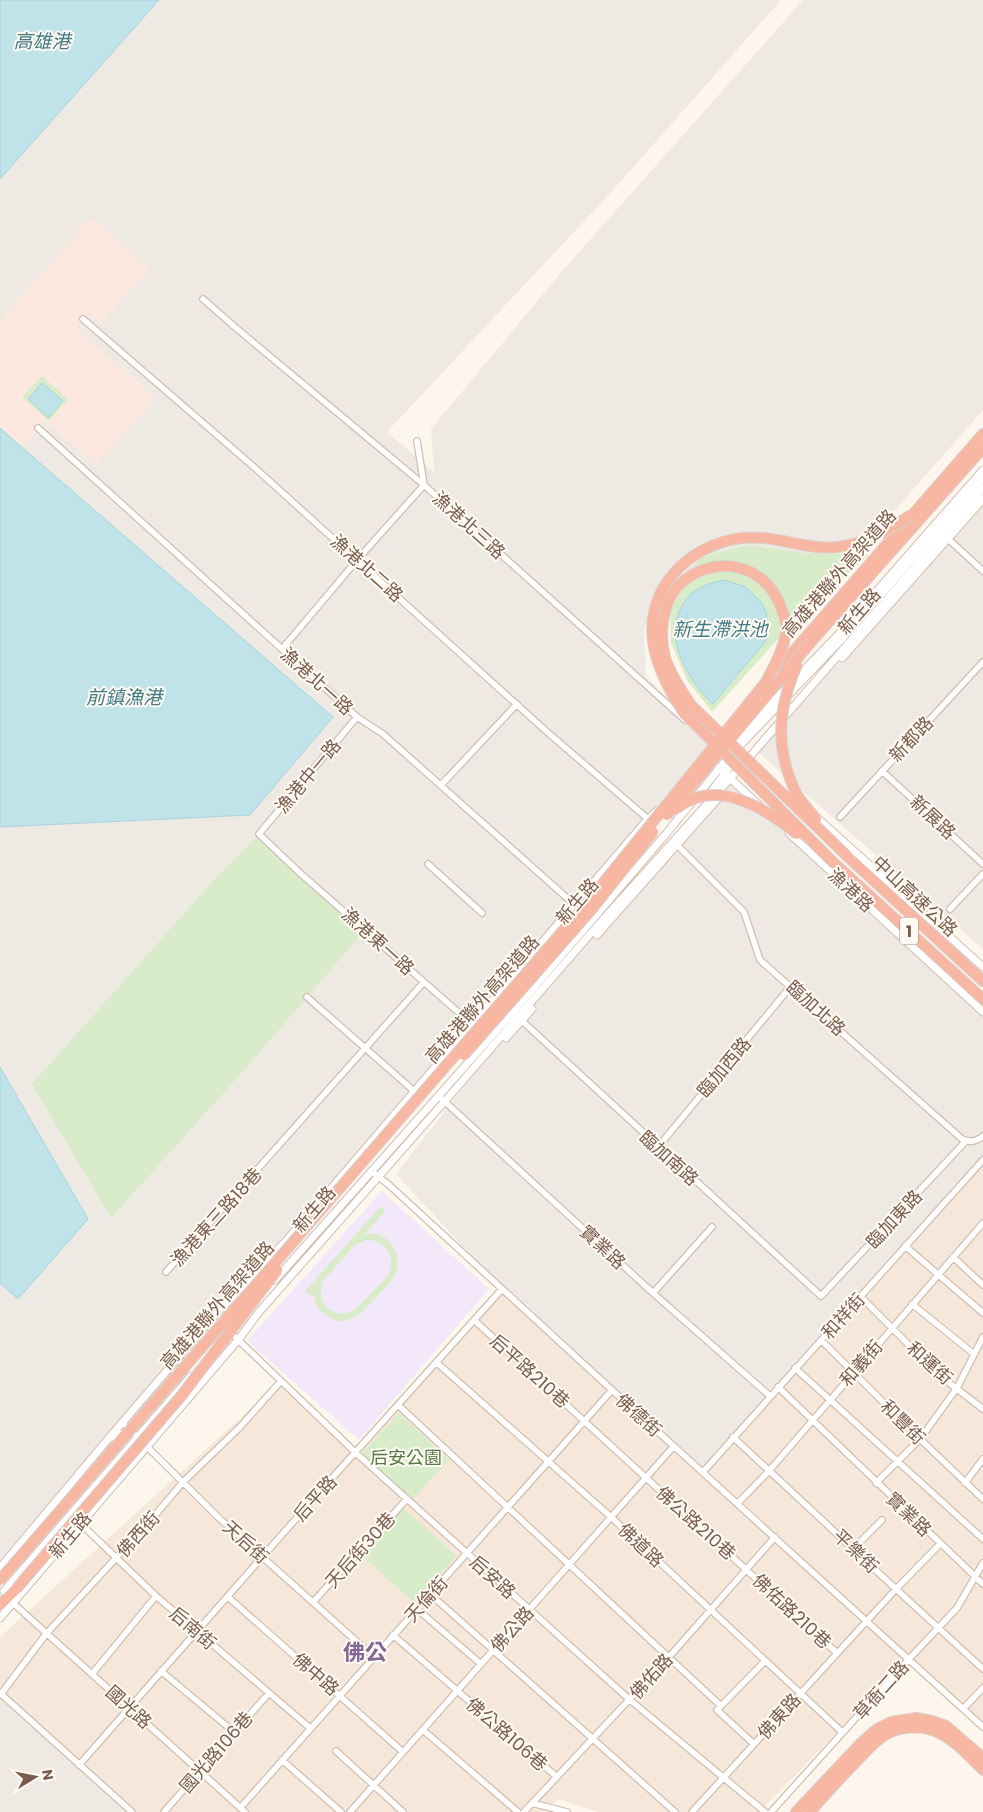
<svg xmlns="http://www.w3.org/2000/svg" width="983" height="1812" font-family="Poppins,'Noto Sans TC',sans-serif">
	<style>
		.residential { fill: #f5e8da }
		.commercial { fill: #fde8e0 }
		.industrial { fill: #efe9e4 }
		.education { fill: #f3e8fa }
		.green { fill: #d8ecc9; fill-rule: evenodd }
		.water { fill: #bfe3e8; stroke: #a5d3da }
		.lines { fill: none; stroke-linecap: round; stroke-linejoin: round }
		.minor-casing { stroke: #d1beb0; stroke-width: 8 }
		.tertiary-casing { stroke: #d1beb0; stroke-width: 9 }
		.motorway-casing { stroke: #dad1cd; stroke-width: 12 }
		.minor { stroke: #fff; stroke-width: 5.5 }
		.tertiary { stroke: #fff; stroke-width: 7 }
		.motorway { stroke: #f7b7a3; stroke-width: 10 }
		.motorway-bridge-casing { stroke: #dad1cd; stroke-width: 12; stroke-linecap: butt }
		.motorway-bridge { stroke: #f7b7a3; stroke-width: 10 }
		.labels { text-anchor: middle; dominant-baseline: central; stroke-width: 4; stroke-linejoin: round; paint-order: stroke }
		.shield { fill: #fffaf3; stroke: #a28b7f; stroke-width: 1 }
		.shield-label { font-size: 16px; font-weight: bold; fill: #7a5c4d }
		.street-label { font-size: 18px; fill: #7a5c4d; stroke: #fffaf3 }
		.park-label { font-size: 18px; fill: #537a41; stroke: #fffaf3 }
		.water-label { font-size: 19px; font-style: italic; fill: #437c86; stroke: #fffaf3 }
		.district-label { font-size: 22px; font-weight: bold; fill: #846695; stroke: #fffaf3 }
	</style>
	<rect width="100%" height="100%" fill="#fdf6ec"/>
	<path class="residential" d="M983,1160v567l-74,-68 -143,146 -4,7h-163l-41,-13 -12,13h-416l-130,-118v-57l281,-256 74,71 147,-163 268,107z"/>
	<path class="commercial" d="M92,216l57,52 -48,56 -25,4 76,67v9l-56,60 -51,-44 -22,27 -23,-19v-107z"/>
	<path class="industrial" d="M159,0h622l-167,189 -227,243 47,40 -3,-43 133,-160 239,-269h180v410l-87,99 -44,38 -55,31 -113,9 -24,14 -16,27 2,49 76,73 -719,831 -3,-2v-296l18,16 70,-80 -88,-152v-240l333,-110 -310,-270 22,-27 51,44 56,-60v-9l-76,-67 12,-15 13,11 48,-56 -57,-51 -92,104v-142z
		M983,499v450l-225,-197z
		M730,778l253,234v148l-213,236 -60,75 -36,-25 -172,-157 -106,-115 122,-157z
		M0,1694l130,118h-130z"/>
	<path class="education" d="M382,1191l107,98 -130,151 -112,-99z"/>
	<path class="green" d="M42,376l26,23 -19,22 -27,-24z
		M748,545l57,8 64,2 -73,64 -84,93 -25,-32 -16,-37 -1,-39 30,-47z
		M259,834l106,96 -119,138 -135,150 -79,-134 182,-204z
		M381,1206l4,5 -20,23c5,0 10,-1 15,1 15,7 22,25 15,40 -3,7 -11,14 -17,20 -13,15 -30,36 -51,21 -9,-6 -12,-12 -13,-22l-3,3 -6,-6zM366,1240c16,-1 30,15 24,31 -3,7 -10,13 -15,18 -12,13 -29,36 -48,18 -7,-7 -7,-16 -5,-25l33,-37z
		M399,1413l50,47 -37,40 -50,-46z
		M401,1506l56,50 -43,47 -55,-50z"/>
	<path class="water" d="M0,0h159l-159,179z
		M42,383l21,18 -15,17 -20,-19z
		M0,428l333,289 -83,98 -250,12z
		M724,580l22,7 15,15 5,10 3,18 -4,12 -52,62c-15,-12 -34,-43 -37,-62 -3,-14 2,-33 11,-44 10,-11 24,-15 37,-18z
		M0,1067l88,152 -70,80 -18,-16z"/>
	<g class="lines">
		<g class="minor-casing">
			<path id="minor" d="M203,299l33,29 188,157 261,235
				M83,319l172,149 291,263 102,88
				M38,428l319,289 26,17 193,172
				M946,537l37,34
				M282,649l76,-90 66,-74 -7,-44
				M357,717l-98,117 41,39 174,153
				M882,771l101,93
				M441,785l76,-81
				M840,817l143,-155
				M677,845l67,67 16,48 202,179c8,4 15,2 21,-3
				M428,864l54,49
				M950,909l33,-35
				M307,997l107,94
				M520,1019l301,277 145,-155
				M442,1099l211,194 117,103
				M658,1147l133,-161
				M371,1171l17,13 224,206 371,337
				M905,1246l78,67
				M953,1257l30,28
				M166,1272l258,-290
				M653,1293l59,-66
				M860,1296l79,79 44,34
				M912,1304l62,50
				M474,1320l363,333
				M230,1332l126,121 274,247 135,112
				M821,1340l99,99 63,60
				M436,1362l175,155 231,215
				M795,1368l188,171
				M778,1387l205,197
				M398,1405l323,301
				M123,1423l98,97 153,137
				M733,1437l163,152 44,-45
				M703,1472l280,-312
				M876,1483l44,-44 37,-51 26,-51
				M965,1483l18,-24
				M738,1503l31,-32 214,-248
				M80,1523l76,73 154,132
				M853,1549l29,-29
				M430,1594l245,218
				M228,1597l175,155
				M313,1602l94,-103
				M13,1603l232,209
				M417,1609l64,55
				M393,1635l164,142
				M161,1671l73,61
				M92,1674l64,-78
				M0,1693l132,119
				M1,1694l45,-60 105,-114 32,-38 57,-55 41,-46
				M963,1709l20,-21
				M423,1730l95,82
				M754,1744l-37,-34 48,-49
				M336,1751l67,61
				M282,1760l59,52
				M79,1765l237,-269 186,-207
				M532,1803l35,9
				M240,1808l372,-418
				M164,1812l105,-119
				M350,1812l324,-366
				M524,1812l145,-155 106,-120
				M692,1812l204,-223 87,80
				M771,1812l138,-153 48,-51 26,-45"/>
		</g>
		<g class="tertiary-casing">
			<path id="tertiary" d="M842,658l141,-159
				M730,746l108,-111 145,-165
				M719,768l42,39
				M707,797l22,-29v-4l-2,-5
				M814,815l169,152
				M789,833l194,179
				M597,935l124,-140
				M506,1038l26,-29
				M275,1280l238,-268 152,-177 62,-76 115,-120 141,-160
				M109,1438l105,-122 73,-76 361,-421 9,-8
				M0,1568l109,-130 19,-6
				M4,1591l187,-215
				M0,1618l239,-279 20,-27 186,-211 153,-176 155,-172 230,-264"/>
		</g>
		<g class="motorway-casing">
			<path id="motorway" d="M811,642l172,-194
				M772,676l211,-242
				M847,856l136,125
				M835,864l148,135
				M0,1605l17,-17
				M796,1812l64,-68 17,-15 14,-7 25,-4 16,3 14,5 37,32
				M810,1812c15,-17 30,-34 46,-50 11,-11 21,-24 35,-30 14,-6 35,-6 48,1 17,8 31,24 44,37"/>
		</g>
		<use href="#minor" class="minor"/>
		<use href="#tertiary" class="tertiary"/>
		<use href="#motorway" class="motorway"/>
		<g class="motorway-bridge-casing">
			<path id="motorway-bridge" d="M797,665c-20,45 -22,85 0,130 5,8 13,16 19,24
				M676,809c39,-33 89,-1 121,25
				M667,815l144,-173
				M835,864l-151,-151c-14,-21 -25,-41 -30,-65 -12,-57 34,-104 88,-110 32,-4 65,13 97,9 29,-4 48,-17 72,-32
				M464,1055l128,-146 61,-77
				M0,1580l587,-677 179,-221c8,-16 17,-31 20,-49 1,-12 -4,-23 -8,-33 -19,-39 -68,-45 -99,-15 -17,17 -20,50 -14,72 5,17 16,32 25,47l157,152
				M17,1588l165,-193 95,-125"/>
		</g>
		<use href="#motorway-bridge" class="motorway-bridge"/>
	</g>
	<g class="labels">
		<rect class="shield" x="900" y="917.5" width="18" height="27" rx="4"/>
		<g class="shield-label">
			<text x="909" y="931">1</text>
		</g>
		<g class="street-label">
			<text transform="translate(469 525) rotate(42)">漁港北三路</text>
			<text transform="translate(367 568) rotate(42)">漁港北二路</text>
			<text transform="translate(839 573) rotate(-49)">高雄港聯外高架道路</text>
			<text transform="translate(859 611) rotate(-49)">新生路</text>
			<text transform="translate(317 681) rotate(42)">漁港北一路</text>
			<text transform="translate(911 739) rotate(-47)">新都路</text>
			<text transform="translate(308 776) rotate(-50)">漁港中一路</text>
			<text transform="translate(933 817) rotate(43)">新展路</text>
			<text transform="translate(851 890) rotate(43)">漁港路</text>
			<text transform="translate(915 896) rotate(43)">中山高速公路</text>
			<text transform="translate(577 901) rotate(-49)">新生路</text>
			<text transform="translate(378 941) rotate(42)">漁港東一路</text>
			<text transform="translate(482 999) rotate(-49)">高雄港聯外高架道路</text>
			<text transform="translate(816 1008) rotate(42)">臨加北路</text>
			<text transform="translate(724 1067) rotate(-50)">臨加西路</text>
			<text transform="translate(669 1158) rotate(42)">臨加南路</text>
			<text transform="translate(314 1209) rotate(-49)">新生路</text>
			<text transform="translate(216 1217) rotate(-48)">漁港東三路18巷</text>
			<text transform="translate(894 1219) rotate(-47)">臨加東路</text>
			<text transform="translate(603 1247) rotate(43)">實業路</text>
			<text transform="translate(217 1305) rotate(-49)">高雄港聯外高架道路</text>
			<text transform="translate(843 1316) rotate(-48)">和祥街</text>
			<text transform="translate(861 1363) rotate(-49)">和義街</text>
			<text transform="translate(930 1363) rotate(42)">和運街</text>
			<text transform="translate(530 1371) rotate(42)">后平路210巷</text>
			<text transform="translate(639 1415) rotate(42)">佛德街</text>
			<text transform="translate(903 1422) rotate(45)">和豐街</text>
			<text transform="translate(315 1498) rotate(-48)">后平路</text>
			<text transform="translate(909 1514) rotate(44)">實業路</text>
			<text transform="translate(696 1523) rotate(42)">佛公路210巷</text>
			<text transform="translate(138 1534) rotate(-48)">佛西街</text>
			<text transform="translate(70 1535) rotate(-50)">新生路</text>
			<text transform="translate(246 1542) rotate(42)">天后街</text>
			<text transform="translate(641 1545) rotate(43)">佛道路</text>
			<text transform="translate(360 1550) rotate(-48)">天后街30巷</text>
			<text transform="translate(856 1551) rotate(43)">平樂街</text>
			<text transform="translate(493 1577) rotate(42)">后安路</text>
			<text transform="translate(426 1599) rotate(-48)">天倫街</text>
			<text transform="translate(792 1611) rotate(43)">佛佑路210巷</text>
			<text transform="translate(193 1628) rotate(41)">后南街</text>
			<text transform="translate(512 1629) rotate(-48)">佛公路</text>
			<text transform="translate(316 1674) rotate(41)">佛中路</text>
			<text transform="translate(651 1676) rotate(-48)">佛佑路</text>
			<text transform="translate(881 1690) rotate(-48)">草衙二路</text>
			<text transform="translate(129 1707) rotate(42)">國光路</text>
			<text transform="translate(779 1716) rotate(-48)">佛東路</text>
			<text transform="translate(507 1734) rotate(41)">佛公路106巷</text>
			<text transform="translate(216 1752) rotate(-49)">國光路106巷</text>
		</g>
		<g class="park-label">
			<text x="406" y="1457">后安公園</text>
		</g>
		<g class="water-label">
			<text x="42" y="41">高雄港</text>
			<text x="720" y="629">新生滯洪池</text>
			<text x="124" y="697">前鎮漁港</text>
		</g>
		<g class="district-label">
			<text x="365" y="1652">佛公</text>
		</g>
	</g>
	<g transform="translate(35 1777) rotate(80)" stroke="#fffaf3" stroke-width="4" paint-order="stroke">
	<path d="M0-4L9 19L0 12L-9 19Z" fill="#7a5c4d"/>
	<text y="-8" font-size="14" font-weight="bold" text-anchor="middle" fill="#7a5c4d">N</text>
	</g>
</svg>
